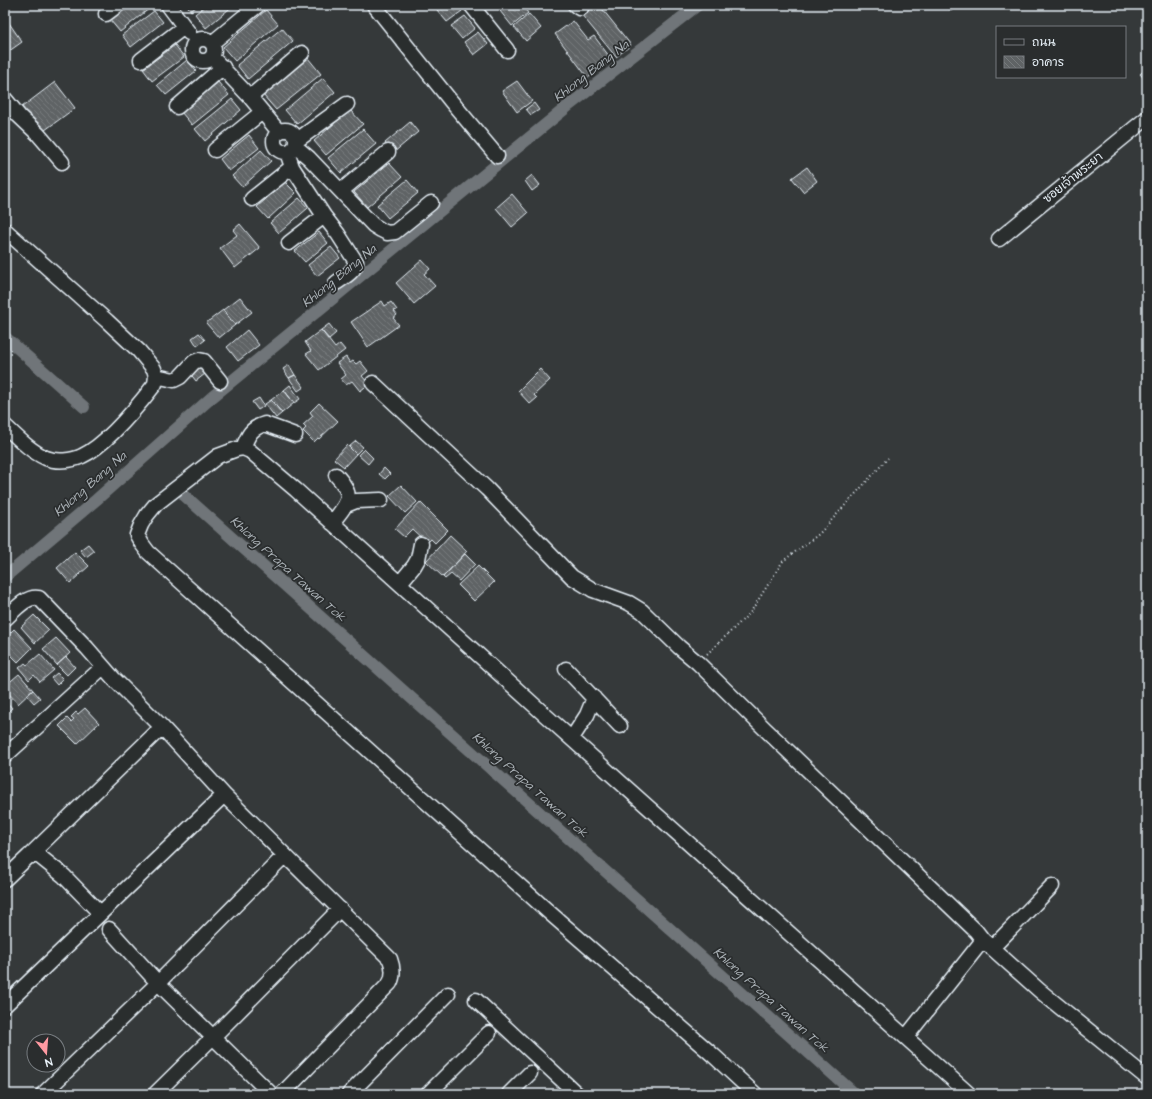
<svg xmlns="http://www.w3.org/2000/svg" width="1152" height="1099" font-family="'Architects Daughter','Playpen Sans Thai',sans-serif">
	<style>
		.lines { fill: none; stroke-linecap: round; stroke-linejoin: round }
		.canal { stroke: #707579; stroke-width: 12 }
		.building { fill: url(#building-back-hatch); stroke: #e8f1f8 }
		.minor-casing { stroke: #e8f1f8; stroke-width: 17 }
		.path { stroke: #e8f1f8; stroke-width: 2; stroke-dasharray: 1 3; stroke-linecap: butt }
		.minor { stroke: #2a2d2e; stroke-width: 14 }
		.labels { text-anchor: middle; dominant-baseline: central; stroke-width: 3.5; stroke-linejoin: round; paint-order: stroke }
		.street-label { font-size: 12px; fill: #e8f1f8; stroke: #2a2d2e }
		.water-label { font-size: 13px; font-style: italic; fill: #acb3b8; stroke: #2a2d2e }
	</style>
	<defs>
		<pattern id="building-back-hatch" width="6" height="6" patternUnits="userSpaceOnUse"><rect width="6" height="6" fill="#5f6365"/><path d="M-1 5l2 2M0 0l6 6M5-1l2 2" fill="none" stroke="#767a7c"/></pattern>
	</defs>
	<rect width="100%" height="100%" fill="#35393a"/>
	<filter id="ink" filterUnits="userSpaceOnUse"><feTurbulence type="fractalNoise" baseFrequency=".025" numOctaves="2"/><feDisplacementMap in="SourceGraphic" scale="8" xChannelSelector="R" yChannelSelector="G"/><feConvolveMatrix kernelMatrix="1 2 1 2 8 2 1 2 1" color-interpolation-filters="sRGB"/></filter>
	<g filter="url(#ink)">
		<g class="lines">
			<path class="canal" d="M5,337l79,70
				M185,496l670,598
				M5,577l91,-77 115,-102 356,-291 127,-99 4,-3"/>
		</g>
		<path class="building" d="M130,5h17l3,3 -30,24 -10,-12z
			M187,5h11l-7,6z
			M206,5h28l-28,23 -11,-14z
			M443,5h14l5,6 -15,11 -10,-12z
			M507,5h15l6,8 -16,13 -12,-15z
			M593,5h6l32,40 -15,12 -35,-43z
			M945,5h13l-7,6z
			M266,10l12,14 -43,37 -12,-14z
			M154,11l9,11 -32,25 -9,-12z
			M529,14l12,14 -15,13 -12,-14z
			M465,16l10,12 -13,11 -11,-13z
			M7,20l15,22 -17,12v-33z
			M573,21l15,19 6,-4 18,24 -24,18 -33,-44z
			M282,28l11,13 -45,38 -11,-14z
			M478,32l10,12 -14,11 -10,-13z
			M175,45l9,12 -32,24 -9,-12z
			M308,58l13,16 -45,36 -13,-15z
			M187,60l9,11 -30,24 -9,-10z
			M1147,68v14l-7,-8z
			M323,78l12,14 -38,32 -12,-14z
			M517,81l15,20 -15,11 -15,-21z
			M55,82l20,26 -34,25 -21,-21 4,-2 -2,-3z
			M218,82l11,13 -37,30 -11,-13z
			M232,99l9,11 -36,31 -10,-12z
			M534,103l5,7 -8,5 -5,-6z
			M350,110l13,14 -37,31 -12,-14z
			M410,122l8,10 -25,21 -8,-10z
			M363,129l13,15 -35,29 -13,-15z
			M249,135l10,13 -30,23 -9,-12z
			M261,150l10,11 -29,26 -10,-11z
			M389,163l13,14 -35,30 -13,-15z
			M807,167l10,14 -14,11 -11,-14z
			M532,175l8,10 -8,6 -7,-10z
			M407,180l11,13 -30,25 -11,-13z
			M285,182l11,11 -28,26 -11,-12z
			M512,194l16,19 -16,14 -16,-19z
			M299,198l9,10 -29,25 -9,-10z
			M240,224l20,24 -25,20 -15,-20 17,-13 -4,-5z
			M319,232l9,11 -23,19 -10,-11z
			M331,247l9,11 -23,18 -9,-11z
			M422,260l8,9 -6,5 11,12 -21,18 -18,-21z
			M240,297l12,15 -17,13 -12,-15z
			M382,301l3,5 6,-4 6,8 -3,1 3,4 -4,3 6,7 -31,22 -17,-25z
			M223,310l12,15 -16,13 -13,-15z
			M329,324l7,9 -7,6 -8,-9z
			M247,330l12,15 -21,16 -11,-14z
			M321,330l14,18 5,-4 5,6 -26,20 -13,-16 5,-3 -6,-9z
			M199,333l6,7 -8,6 -5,-8z
			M346,357l4,6 3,-2 3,3 4,-3 8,10 -6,5 7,8 -9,7 -8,-10 -6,4 -5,-6 5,-4 -9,-12z
			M289,365l6,10 -6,3 -6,-9z
			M198,366l7,8 -9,7 -7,-9z
			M540,369l10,11 -16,15 3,3 -7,6 -12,-13z
			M295,375l9,12 -6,4 -9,-13z
			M290,385l10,14 -6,4 -10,-13z
			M284,390l10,13 -12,10 -11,-13z
			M259,398l5,8 -6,4 -6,-8z
			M271,400l11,13 -6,5 -11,-14z
			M319,403l19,18 -19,18 -1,-1 -4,4 -11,-11 3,-3 -3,-3 10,-9 -3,-4z
			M356,441l7,6 -7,7 -7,-7z
			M347,445l9,9 -12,13 -10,-8z
			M364,449l9,9 -5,6 -10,-9z
			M384,468l6,6 -5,5 -6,-5z
			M401,485l16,17 -12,11 -16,-17z
			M420,502l28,28 -13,13 -4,-4 -4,4 -15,-14 -8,8 -9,-8z
			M450,535l17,16 -24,26 -17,-16z
			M88,544l6,7 -8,6 -6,-7z
			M75,552l14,14 -19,17 -13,-15z
			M465,554l10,10 -16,17 -8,-7 -6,5 -2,-2z
			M478,566l16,16 -20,19 -16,-16z
			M34,615l15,15 -14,13 -14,-16z
			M14,629l18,19 -14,14 -13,-13v-11z
			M56,638l14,15 -13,12 -14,-16z
			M40,654l14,16 -14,12 -6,-7 -5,5 -10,-12 6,-5 2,2z
			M66,657l9,10 -8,8 -10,-10z
			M57,673l6,6 -6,6 -6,-7z
			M19,674l14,16 -15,14 -13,-14v-4z
			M33,690l7,8 -6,5 -7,-8z
			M5,700l7,8 -7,7z
			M85,708l14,15 -22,21 -18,-18 8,-8 4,4 3,-3 -3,-2 5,-5 2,2z"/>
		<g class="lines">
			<g class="minor-casing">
				<path id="minor" d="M168,5l21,28
					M374,5l76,95 47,56
					M471,5l36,45
					M575,5l4,3h2l1,-3
					M106,14l12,-9
					M192 50a11 11 0 1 1 22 0a11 11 0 1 1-22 0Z
					M212,43l46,-38
					M212,57l38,40 29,35
					M141,60l43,-33
					M250,97l52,-44
					M5,99l14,17 19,18 24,28
					M177,107l46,-40
					M274 141a11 11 0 1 1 22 0a11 11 0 1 1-22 0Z
					M296,141l51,-37
					M295,146l14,12 64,67 8,5 6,3 8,-1 36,-29
					M215,150l47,-38
					M287,152l5,15 32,49 14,18 18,28c-1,10 -12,15 -20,21
					M341,191l47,-39
					M252,199l40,-32
					M5,230l102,91 32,30 15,18 2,7 -1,8c-17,22 -49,61 -73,72 -10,5 -26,6 -36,2 -16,-7 -29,-21 -41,-32
					M999,239l148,-121
					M289,243l35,-27
					M156,376l18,4 6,-3 14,-15 5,-2 5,1 16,20
					M373,383l114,106 85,88 21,13 36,13 13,8 37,36 19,16 67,66 211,202 7,9 57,51 107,87
					M243,448c5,-13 8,-20 22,-24l30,11
					M346,505l10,-4 25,-1
					M332,523c16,-21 24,-26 4,-48
					M400,583l14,-17 4,-7 3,-15
					M5,619c9,-8 21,-24 34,-21l48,50 27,31 48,48 62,68 166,164c3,8 4,16 0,24l-108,111
					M566,669l54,57
					M572,738l15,-23 7,-17
					M5,756l98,-89
					M29,856l133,-129
					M5,879l24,-23h10l25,20 36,37
					M109,929l49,54 113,111
					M992,948l60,-62
					M476,1000l101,94
					M5,1005l219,-210
					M906,1037l77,-97
					M43,1094l115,-111 127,-128
					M155,1094l58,-57 127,-128
					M349,1094l99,-100
					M428,1094l61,-61
					M509,1094l21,-21
					M755,1094l-41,-38 -163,-142 -403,-362 -6,-8 -5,-9 4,-10 6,-10 9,-11 62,-48 19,-7 6,-1 7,3 46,39 249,225 424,379"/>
			</g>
			<path class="path" d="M707,654l43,-41 33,-52 36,-27 69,-76"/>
			<use href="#minor" class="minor"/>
		</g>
	</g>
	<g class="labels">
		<g class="street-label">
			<text transform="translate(1073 178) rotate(-39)">ซอยเจ้าพระยา</text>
		</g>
		<g class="water-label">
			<text transform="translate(591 71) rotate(-38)">Khlong Bang Na</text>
			<text transform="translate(339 276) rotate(-39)">Khlong Bang Na</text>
			<text transform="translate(90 484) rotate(-41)">Khlong Bang Na</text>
			<text transform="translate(288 569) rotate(42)">Khlong Prapa Tawan Tok</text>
			<text transform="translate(530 785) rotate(42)">Khlong Prapa Tawan Tok</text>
			<text transform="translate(771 1000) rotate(42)">Khlong Prapa Tawan Tok</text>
		</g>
	</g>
	<rect width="1152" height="1099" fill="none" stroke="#2a2d2e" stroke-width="20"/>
	<rect x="10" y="10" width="1132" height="1079" fill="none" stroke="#e8f1f8" stroke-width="1.5" filter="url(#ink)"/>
	<rect x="996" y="26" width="130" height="52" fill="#2a2d2e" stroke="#767b7f"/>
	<rect x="1004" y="39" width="20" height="6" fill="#2a2d2e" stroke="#767b7f"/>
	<text x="1032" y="46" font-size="12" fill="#e8f1f8">ถนน</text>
	<rect x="1004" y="56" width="20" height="12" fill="url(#building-back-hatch)" stroke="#767b7f"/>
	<text x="1032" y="66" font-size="12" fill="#e8f1f8">อาคาร</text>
	<g transform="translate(46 1053) rotate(163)"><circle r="19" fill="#2a2d2e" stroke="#767b7f"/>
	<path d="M0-3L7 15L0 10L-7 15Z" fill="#ff9aa2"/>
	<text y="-6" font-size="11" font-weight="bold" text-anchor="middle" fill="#e8f1f8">N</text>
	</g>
</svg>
